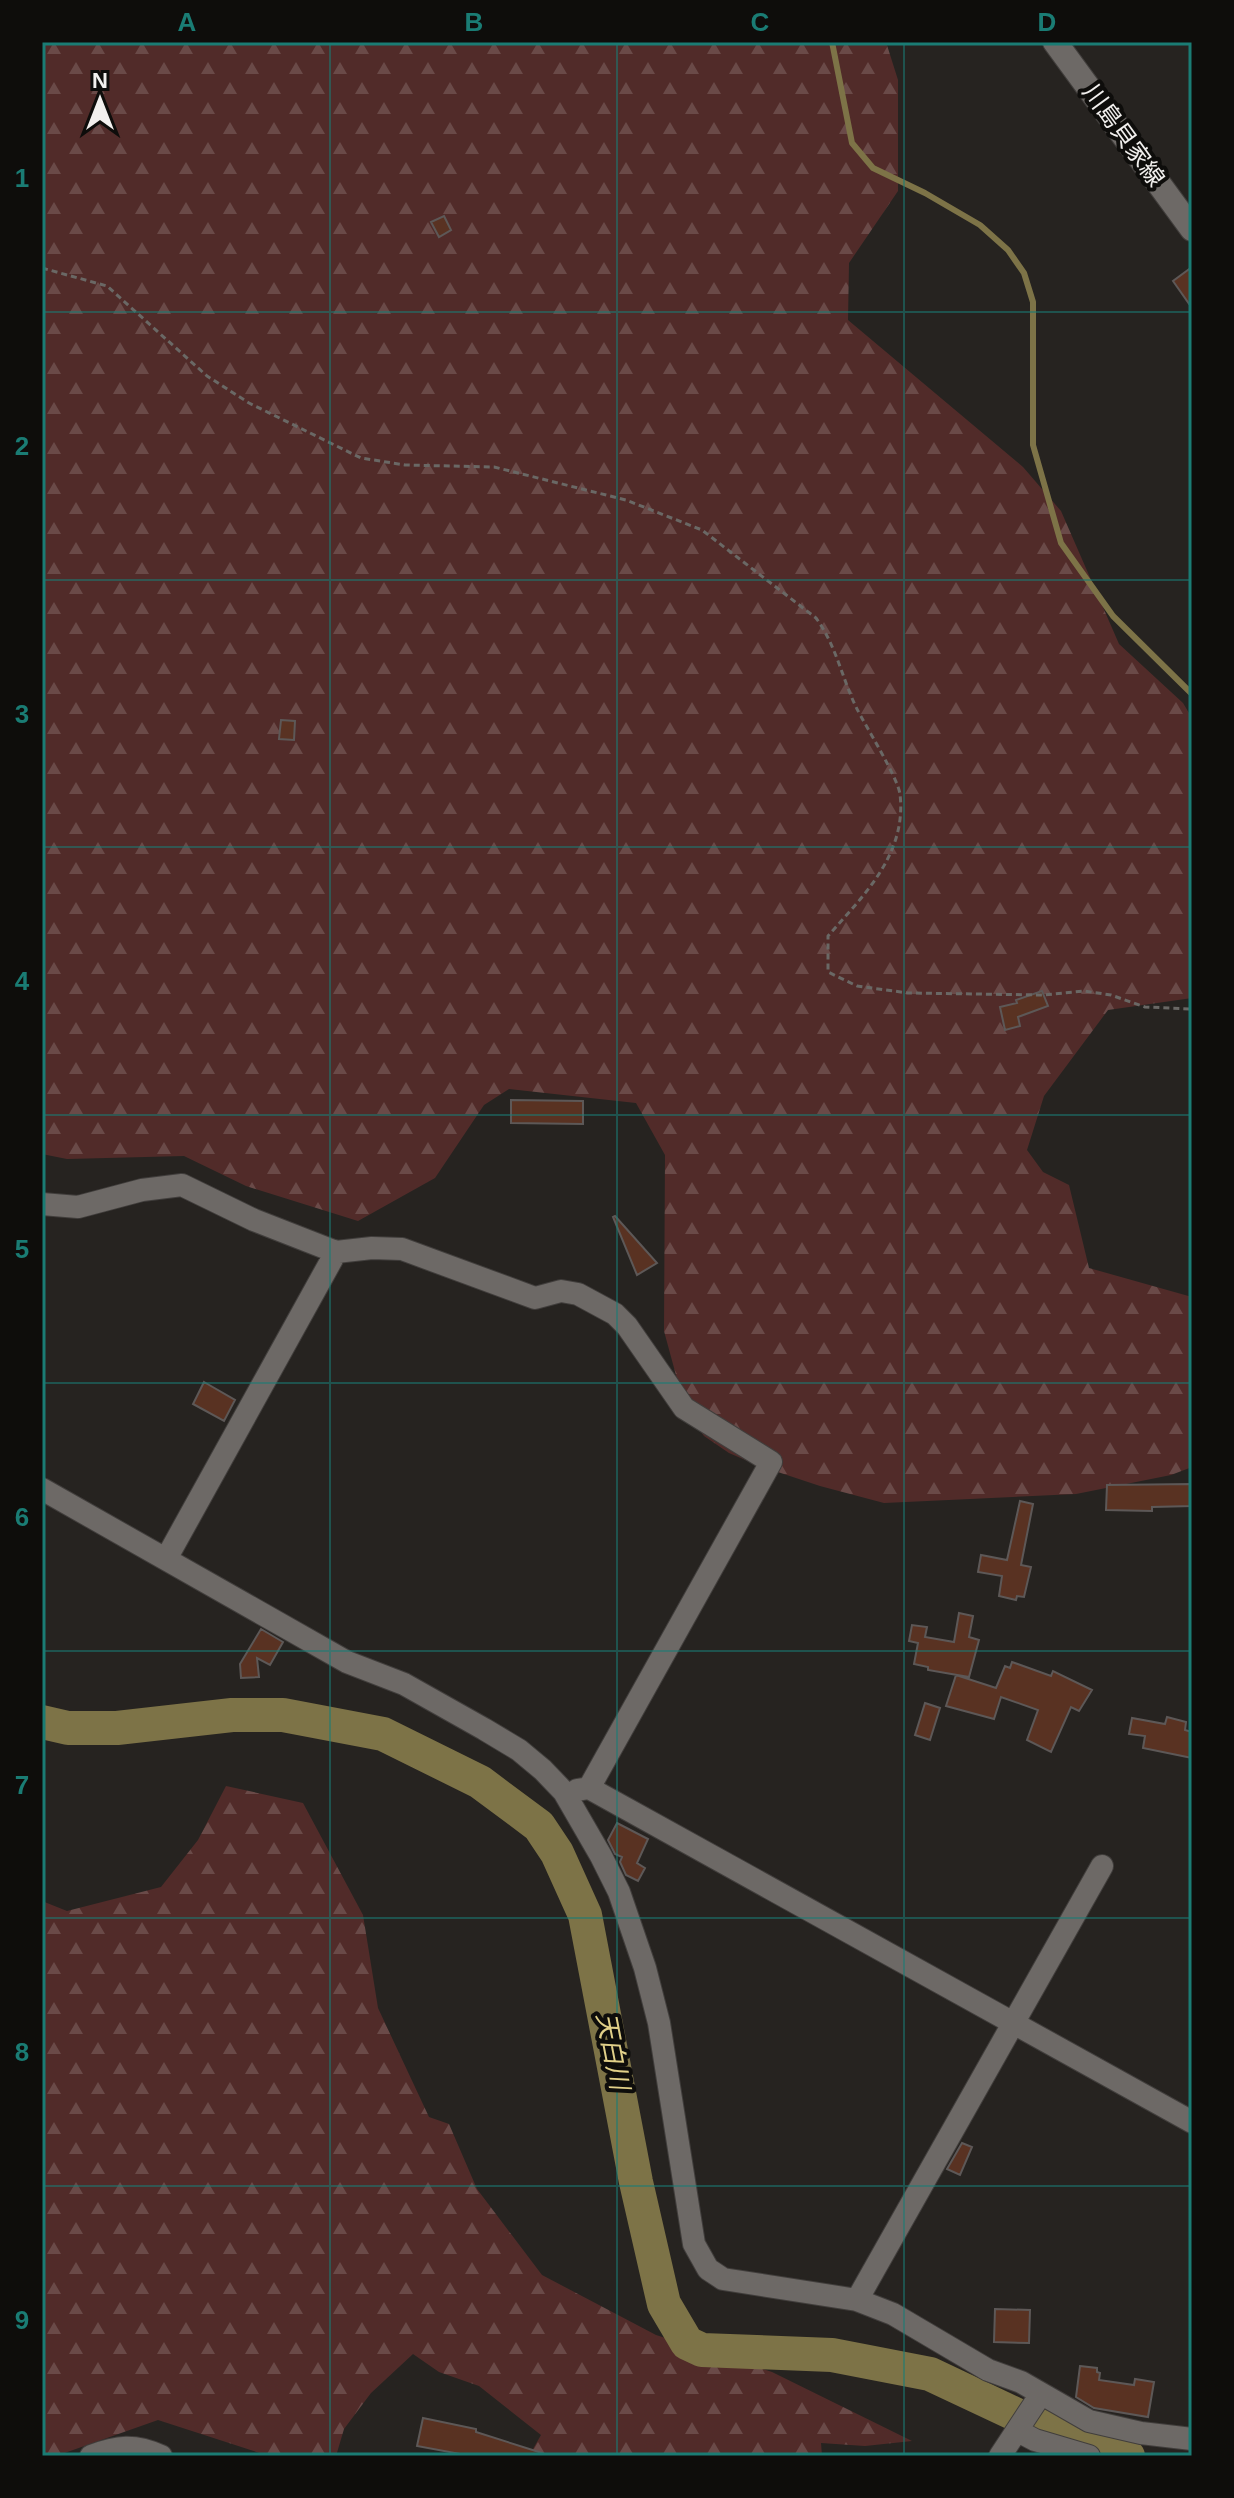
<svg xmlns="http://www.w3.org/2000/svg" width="1234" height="2498" font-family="Arial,'Noto Sans JP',sans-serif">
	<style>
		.forest { fill: url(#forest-firs) }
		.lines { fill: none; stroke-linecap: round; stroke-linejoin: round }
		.stream { stroke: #7d7347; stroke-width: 6 }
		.river { stroke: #7d7347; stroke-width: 34 }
		.building { fill: #593222; stroke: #5d5857; stroke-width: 2 }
		.minor-casing { stroke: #413e3c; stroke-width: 24 }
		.secondary-casing { stroke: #413e3c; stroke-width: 26 }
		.path { stroke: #6a6865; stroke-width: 3; stroke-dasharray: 6 4; stroke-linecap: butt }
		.minor { stroke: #6d6966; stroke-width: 22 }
		.secondary { stroke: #6d6966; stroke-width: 24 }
		.grid { fill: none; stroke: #1a7c74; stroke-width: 2; stroke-opacity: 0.55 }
		.labels { text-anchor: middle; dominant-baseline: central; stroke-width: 8; stroke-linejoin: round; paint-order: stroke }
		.street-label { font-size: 24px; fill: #f2f0ee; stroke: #0e0d0b }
		.water-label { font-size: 26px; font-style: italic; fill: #e1d089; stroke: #0e0d0b }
		.neatline { fill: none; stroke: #1a7c74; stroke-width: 3 }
		.grid-label { font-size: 26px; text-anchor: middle; font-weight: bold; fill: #1a7c74 }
	</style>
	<defs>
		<pattern id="forest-firs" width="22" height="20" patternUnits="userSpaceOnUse" patternTransform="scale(2)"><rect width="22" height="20" fill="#512b29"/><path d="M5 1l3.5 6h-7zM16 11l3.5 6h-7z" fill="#6a4a48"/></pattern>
	</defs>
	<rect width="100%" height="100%" fill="#262320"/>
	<path class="forest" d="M42,42h844l12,38v111l-49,72 -1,57 175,147 38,44 58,133 64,59 9,15v280l-84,12 -64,86 -17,54 16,22 26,13 20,83 103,29v170l-21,8 -95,19 -192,9 -64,-17 -63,-21 -28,-12 -25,-17 -18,-24 -22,-81 1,-176 -29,-52 -127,-14 -25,16 -49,73 -77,43 -112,-35 -62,-30 -117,3 -25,-5z
		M226,1786l77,17 60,112 15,93 51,109 20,7 28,65 65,86 114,60 116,37 140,69 -47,5 -44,-3 1,13h-293l12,-21 -62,-49 -40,-14 -26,-18 -42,39 -27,36 -8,27h-67l-111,-36 -102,36h-14v-555l25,10 94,-24 37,-47z"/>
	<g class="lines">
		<path class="stream" d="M832,42l20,101 21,25 52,25 55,32 28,25 16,23 9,29v143l28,98 52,73 79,78"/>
		<path class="river" d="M42,1722l26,6h49l115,-13h51l100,19 97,48 59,44 18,27 28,62 51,267 28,122 23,39 15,7 130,5 98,19 138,65 60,17"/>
	</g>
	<path class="building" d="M444,216l7,14 -12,7 -8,-15z
		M1192,267v41l-19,-27z
		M281,720l14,1 -1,19 -15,-1z
		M1042,991l6,15 -30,11 2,9 -15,4 -5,-23 17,-4 -1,-3z
		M511,1100l72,1v23l-72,-1z
		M615,1216l42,47 -20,12 -24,-58z
		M204,1382l31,18 -11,21 -31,-17z
		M1192,1484v22l-40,1v4l-46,-1 1,-25z
		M1020,1501l13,3 -12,61 10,2 -7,30 -7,-1 -1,4 -17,-4 3,-20 -24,-4 3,-17 26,5z
		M959,1613l14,3 -4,21 10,3 -10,37 -41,-7v-3l-14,-3 4,-21 -9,-2 3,-16 15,2 -2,10 29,5z
		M261,1629l22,13 -13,23 -13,-7 2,19 -18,1 -1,-14z
		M1012,1662l39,14 2,-5 39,19 -13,21 -8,-4 -20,45 -24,-12 11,-30 -37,-13 -7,22 -48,-13 10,-31 40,13 9,-22 5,2z
		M925,1703l15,5 -10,32 -15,-5z
		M1167,1717l19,5 -1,8 7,2v26l-49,-10 2,-12 -16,-2 3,-16 33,6z
		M617,1823l31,16 -11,24 8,5 -7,13 -12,-6 -6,-13 2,-5 -7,-3 -7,-14z
		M962,2143l10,4 -12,28 -13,-6z
		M995,2309l35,1 -1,33 -35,-1z
		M1080,2366l17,2v4l3,1 -1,7 35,5 1,-6 19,3 -6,35 -54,-9 -18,-11z
		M423,2418l53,11v3l66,21 -1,3h-70l-54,-10z"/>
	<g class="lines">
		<g class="minor-casing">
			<path id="minor" d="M42,1204l36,3 64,-17 40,-5 72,35 82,32 36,-4 30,1 133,49 26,-7 17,3 37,20 12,12 57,82 87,54 -182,326
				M42,1489l305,173 57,22 80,45 35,21 24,20 21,22 37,64 18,36 26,76 14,55 35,221 14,25 15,10 134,21 36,14 95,56 33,12 68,39 52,12 51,6
				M166,1559l170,-307
				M577,1790l12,-2 603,334
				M857,2300l245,-434
				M1018,2431l17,9 54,16
				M91,2456c26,-10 44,-12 70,0
				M1000,2456l41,-62"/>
		</g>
		<g class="secondary-casing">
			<path id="secondary" d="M1055,42l137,187"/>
		</g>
		<path class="path" d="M42,268l65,18 100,90 42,27 112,55 44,7 89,2 132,33 76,30 114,88c20,27 26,60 40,89 10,20 41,69 44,87 7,60 -36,101 -72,142v36l29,14 51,7 135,2 41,-4 27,4 34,12 47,2"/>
		<use href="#minor" class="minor"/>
		<use href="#secondary" class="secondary"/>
	</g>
	<path class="grid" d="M330,42v2414M617,42v2414M904,42v2414M42,312h1150M42,580h1150M42,847h1150M42,1115h1150M42,1383h1150M42,1651h1150M42,1918h1150M42,2186h1150"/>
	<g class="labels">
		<g class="street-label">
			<text transform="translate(1124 135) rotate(54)">川島貝家線</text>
		</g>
		<g class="water-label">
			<text transform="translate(613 2051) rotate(79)">天白川</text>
		</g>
	</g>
	<rect width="1234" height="2498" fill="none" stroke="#0e0d0b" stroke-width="88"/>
	<g transform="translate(100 100)" stroke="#0e0d0b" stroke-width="6" paint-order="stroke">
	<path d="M0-6L14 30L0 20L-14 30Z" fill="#f2f0ee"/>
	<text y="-12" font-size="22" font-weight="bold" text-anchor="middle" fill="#f2f0ee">N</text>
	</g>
	<rect x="44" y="44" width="1146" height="2410" class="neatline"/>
	<g class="grid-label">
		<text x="187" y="31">A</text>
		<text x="474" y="31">B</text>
		<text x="760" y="31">C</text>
		<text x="1047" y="31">D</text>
		<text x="22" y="187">1</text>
		<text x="22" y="455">2</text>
		<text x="22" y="723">3</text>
		<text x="22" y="990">4</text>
		<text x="22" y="1258">5</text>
		<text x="22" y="1526">6</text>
		<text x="22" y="1794">7</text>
		<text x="22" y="2061">8</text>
		<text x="22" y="2329">9</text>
	</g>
</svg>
